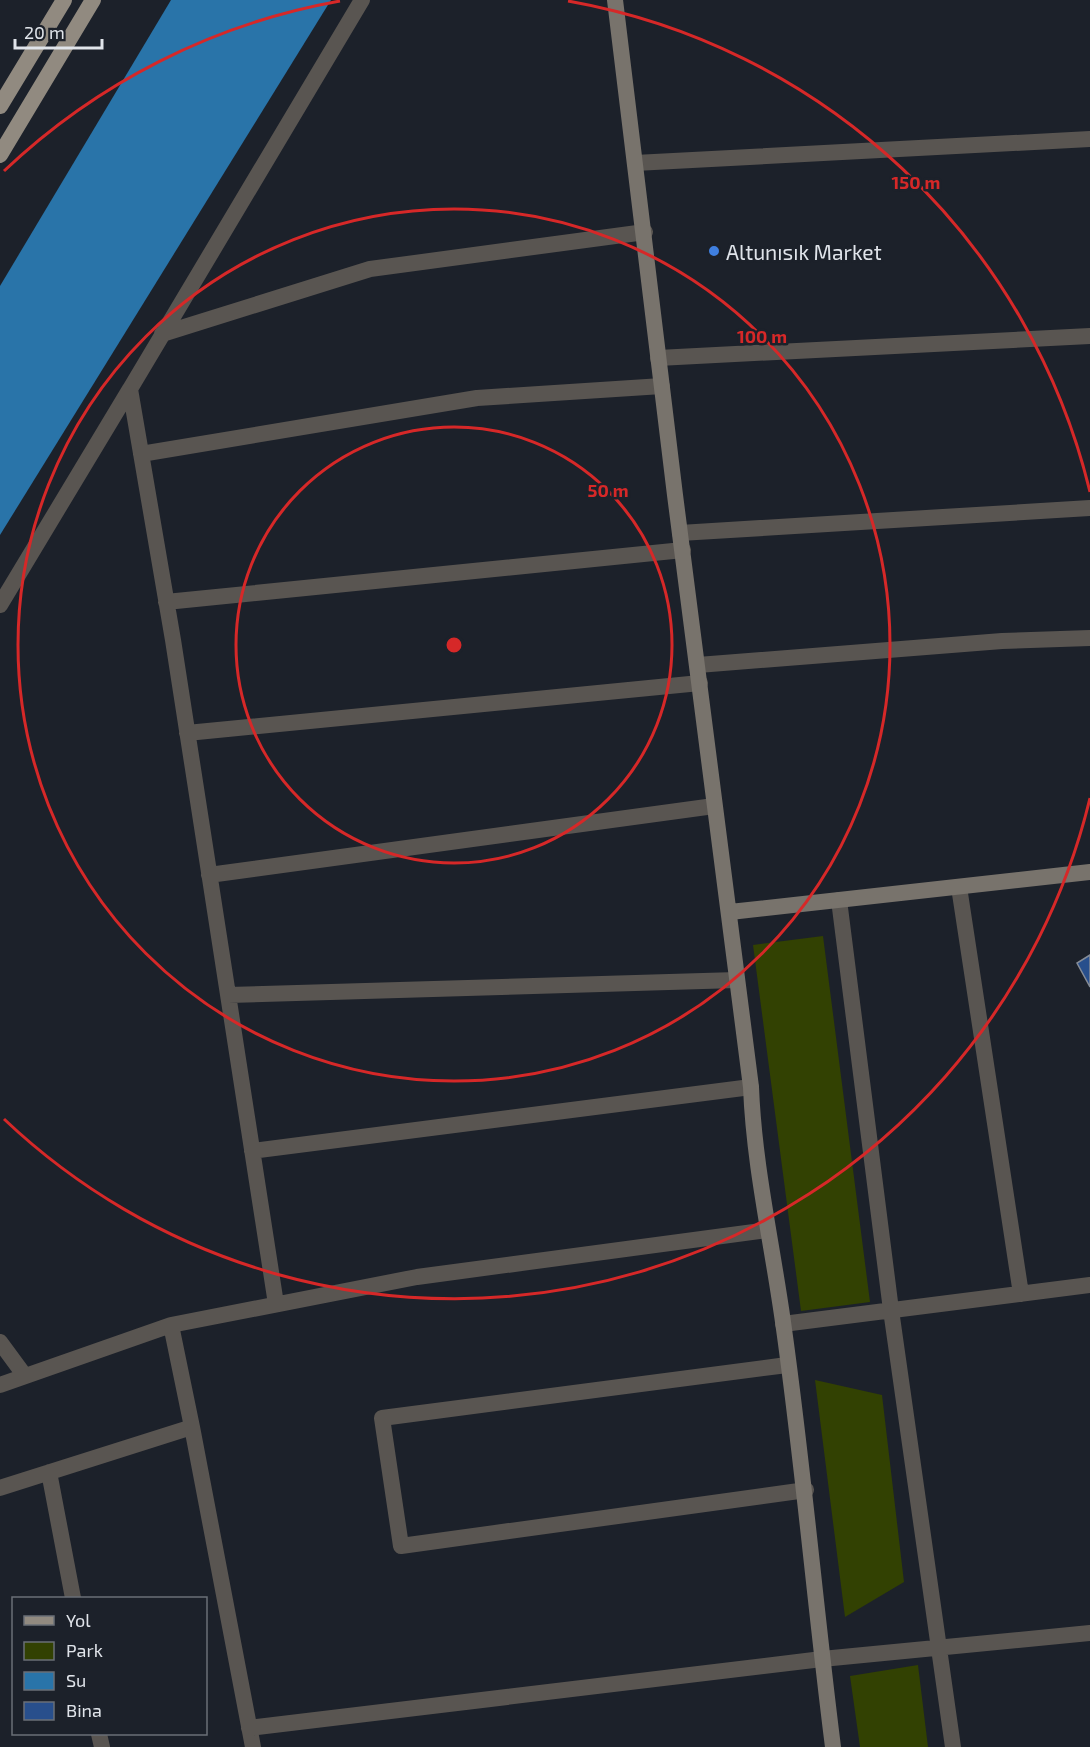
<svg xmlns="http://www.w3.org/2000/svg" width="1090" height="1747" font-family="'Exo 2',sans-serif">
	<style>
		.green { fill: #324102 }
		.water { fill: #2974a9 }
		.building { fill: #284f8c; stroke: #858c97; stroke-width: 1.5 }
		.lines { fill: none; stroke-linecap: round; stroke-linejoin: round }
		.minor { stroke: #595551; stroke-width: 16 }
		.secondary { stroke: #78736c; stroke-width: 16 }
		.primary { stroke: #918a80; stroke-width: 16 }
		.ring { fill: none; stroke: #d62828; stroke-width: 3 }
		.shop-dot { fill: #3f7fe0; stroke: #1c212a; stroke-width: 2 }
		.labels { text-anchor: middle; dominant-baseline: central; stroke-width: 5; stroke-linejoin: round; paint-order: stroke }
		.poi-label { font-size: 21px; fill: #e0e4ea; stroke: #1c212a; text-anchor: start }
		.centre { fill: #d62828; stroke: #1c212a; stroke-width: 3 }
		.ring-label { font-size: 18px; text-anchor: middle; font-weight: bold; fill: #d62828; stroke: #1c212a; stroke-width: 5; stroke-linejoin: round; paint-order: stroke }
	</style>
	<rect width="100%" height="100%" fill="#1c212a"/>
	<path class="green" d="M823,936l47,366 -69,9 -48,-366z
		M815,1380l67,15 22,187 -59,35z
		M918,1665l10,82h-68l-10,-71z"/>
	<path class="water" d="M171,0h160l-331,535v-249z"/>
	<path class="building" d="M1090,955v32l-13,-24z"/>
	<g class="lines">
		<path class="minor" d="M635,163l455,-24
			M162,334l208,-65 275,-37
			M658,358l432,-22
			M141,454l336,-56 185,-12
			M680,533l410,-25
			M166,602l517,-52
			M0,605l130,-216
			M698,665l304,-24 88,-3
			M187,733l513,-50
			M209,875l505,-69
			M959,887l62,407
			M839,900l52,410 62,437
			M228,995l509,-15
			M252,1151l499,-64
			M276,1304l-103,-664 -43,-251 232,-389
			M783,1324l307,-39
			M0,1342l25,34
			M787,1365l-405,53 19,128 405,-56
			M0,1385l171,-60
			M192,1427l61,320
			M49,1472l24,126
			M0,1488l192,-61 -21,-102 246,-48 351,-47
			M249,1728l573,-69 268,-26
			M99,1734l3,13"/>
		<path class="secondary" d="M615,0l60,495 76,592c3,79 21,156 32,235 20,141 32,283 50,425
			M730,912l360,-40"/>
		<path class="primary" d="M0,106l64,-106
			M0,155l93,-155"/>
	</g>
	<g class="ring">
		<circle cx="454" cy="645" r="218"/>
		<circle cx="454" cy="645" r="436"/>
		<path d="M1090 798A654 654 0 0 1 4 1119M4 171A654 654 0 0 1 340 1M568 1A654 654 0 0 1 1090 492"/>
	</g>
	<circle class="shop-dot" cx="714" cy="251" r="6"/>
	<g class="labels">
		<g class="poi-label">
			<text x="726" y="251">Altunısık Market</text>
		</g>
	</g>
	<circle cx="454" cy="645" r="9" class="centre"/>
	<g class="ring-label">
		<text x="916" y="189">150 m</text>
		<text x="762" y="343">100 m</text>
		<text x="608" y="497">50 m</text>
	</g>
	<rect x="12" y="1597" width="195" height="138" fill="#1c212a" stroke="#6a6f77" stroke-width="1.5"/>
	<rect x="24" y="1616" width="30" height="9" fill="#918a80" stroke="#6a6f77" stroke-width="1.5"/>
	<text x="66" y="1627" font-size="18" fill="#e0e4ea">Yol</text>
	<rect x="24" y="1642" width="30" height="18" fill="#324102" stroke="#6a6f77" stroke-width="1.5"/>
	<text x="66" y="1657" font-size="18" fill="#e0e4ea">Park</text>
	<rect x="24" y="1672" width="30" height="18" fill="#2974a9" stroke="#6a6f77" stroke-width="1.5"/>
	<text x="66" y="1687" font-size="18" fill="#e0e4ea">Su</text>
	<rect x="24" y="1702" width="30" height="18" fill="#284f8c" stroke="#6a6f77" stroke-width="1.5"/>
	<text x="66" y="1717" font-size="18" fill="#e0e4ea">Bina</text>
	<path d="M15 39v9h87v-9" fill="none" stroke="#e0e4ea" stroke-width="3"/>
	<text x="24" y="39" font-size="18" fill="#e0e4ea" stroke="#1c212a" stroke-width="4.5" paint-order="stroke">20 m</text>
</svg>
